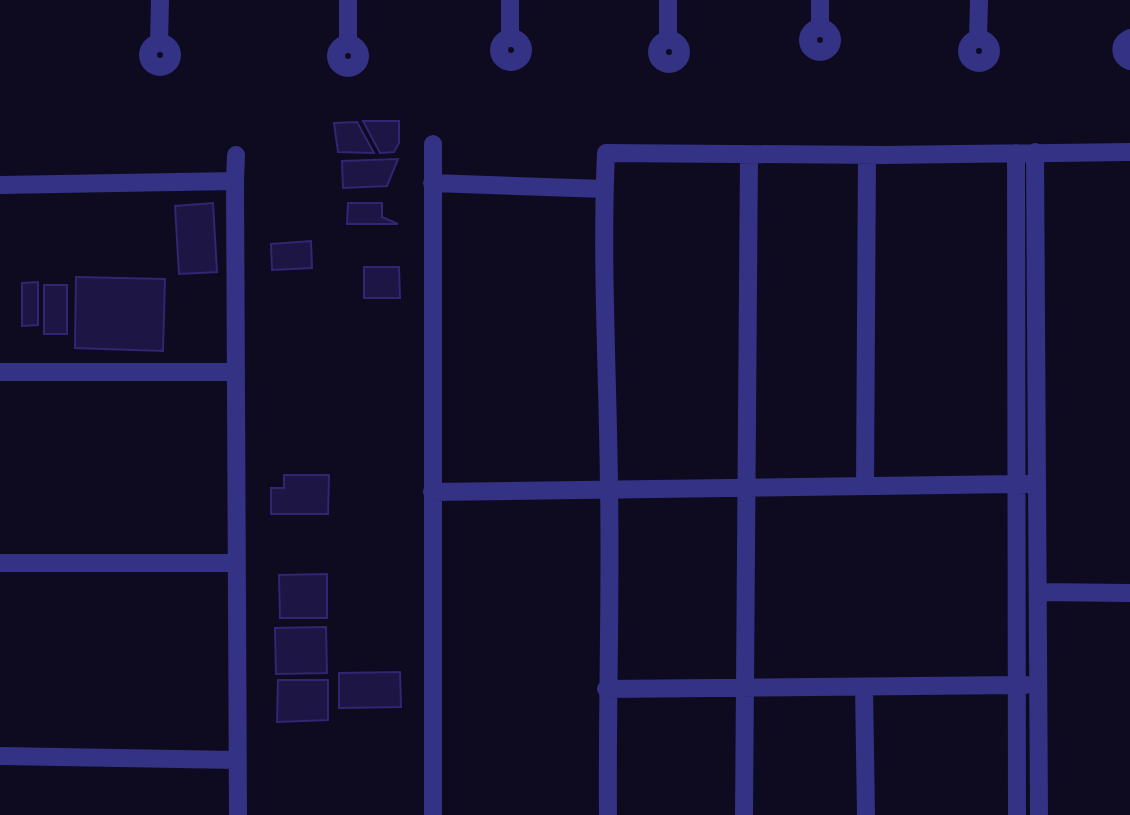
<svg xmlns="http://www.w3.org/2000/svg" width="1130" height="815" font-family="Poppins,sans-serif">
	<style>
		.building { fill: #1d1543; stroke: #322571; stroke-width: 2 }
		.lines { fill: none; stroke-linecap: round; stroke-linejoin: round }
		.minor { stroke: #333284; stroke-width: 18 }
	</style>
	<rect width="100%" height="100%" fill="#0e0b21"/>
	<path class="building" d="M363,121h36v22l-5,9 -14,1z
		M357,122l17,31 -36,-1 -4,-29z
		M398,159l-11,27 -44,2 -1,-27z
		M213,203l4,69 -38,2 -4,-68z
		M348,203h34v14l16,7h-51z
		M311,241l1,27 -40,2 -1,-26z
		M364,267h35l1,31h-36z
		M76,277l89,2 -2,72 -88,-3z
		M38,282v43l-16,1v-43z
		M44,285h23v49h-23z
		M284,475h45l-1,39h-57v-26h13z
		M327,574v44h-47l-1,-43z
		M326,627l1,46 -51,1 -1,-46z
		M400,672l1,35 -62,1v-35z
		M278,680h50v40l-51,2z"/>
	<g class="lines">
		<path class="minor" d="M510,0v37
			M668,0v39
			M820,0v28
			M808 40a12 12 0 1 1 24 0a12 12 0 1 1-24 0Z
			M499 50a12 12 0 1 1 24 0a12 12 0 1 1-24 0Z
			M1130,38c-12,6 -11,18 0,23
			M978,39l1,-39
			M967 51a12 12 0 1 1 24 0a12 12 0 1 1-24 0Z
			M657 52a12 12 0 1 1 24 0a12 12 0 1 1-24 0Z
			M159,43l1,-43
			M148 55a12 12 0 1 1 24 0a12 12 0 1 1-24 0Z
			M348,44v-44
			M336 56a12 12 0 1 1 24 0a12 12 0 1 1-24 0Z
			M433,144v671
			M1035,152l4,663
			M1016,153l1,662
			M235,181l1,-26
			M432,183l172,6
			M0,185l235,-4 3,634
			M0,372h236
			M865,486l2,-331
			M432,492l595,-8
			M0,563h237
			M1038,592l92,1
			M864,687l2,128
			M606,689l420,-4
			M0,756l237,4
			M608,815c-1,-109 3,-219 1,-328 -1,-111 -8,-223 -3,-334l278,2 246,-3
			M744,815l5,-661"/>
	</g>
</svg>
